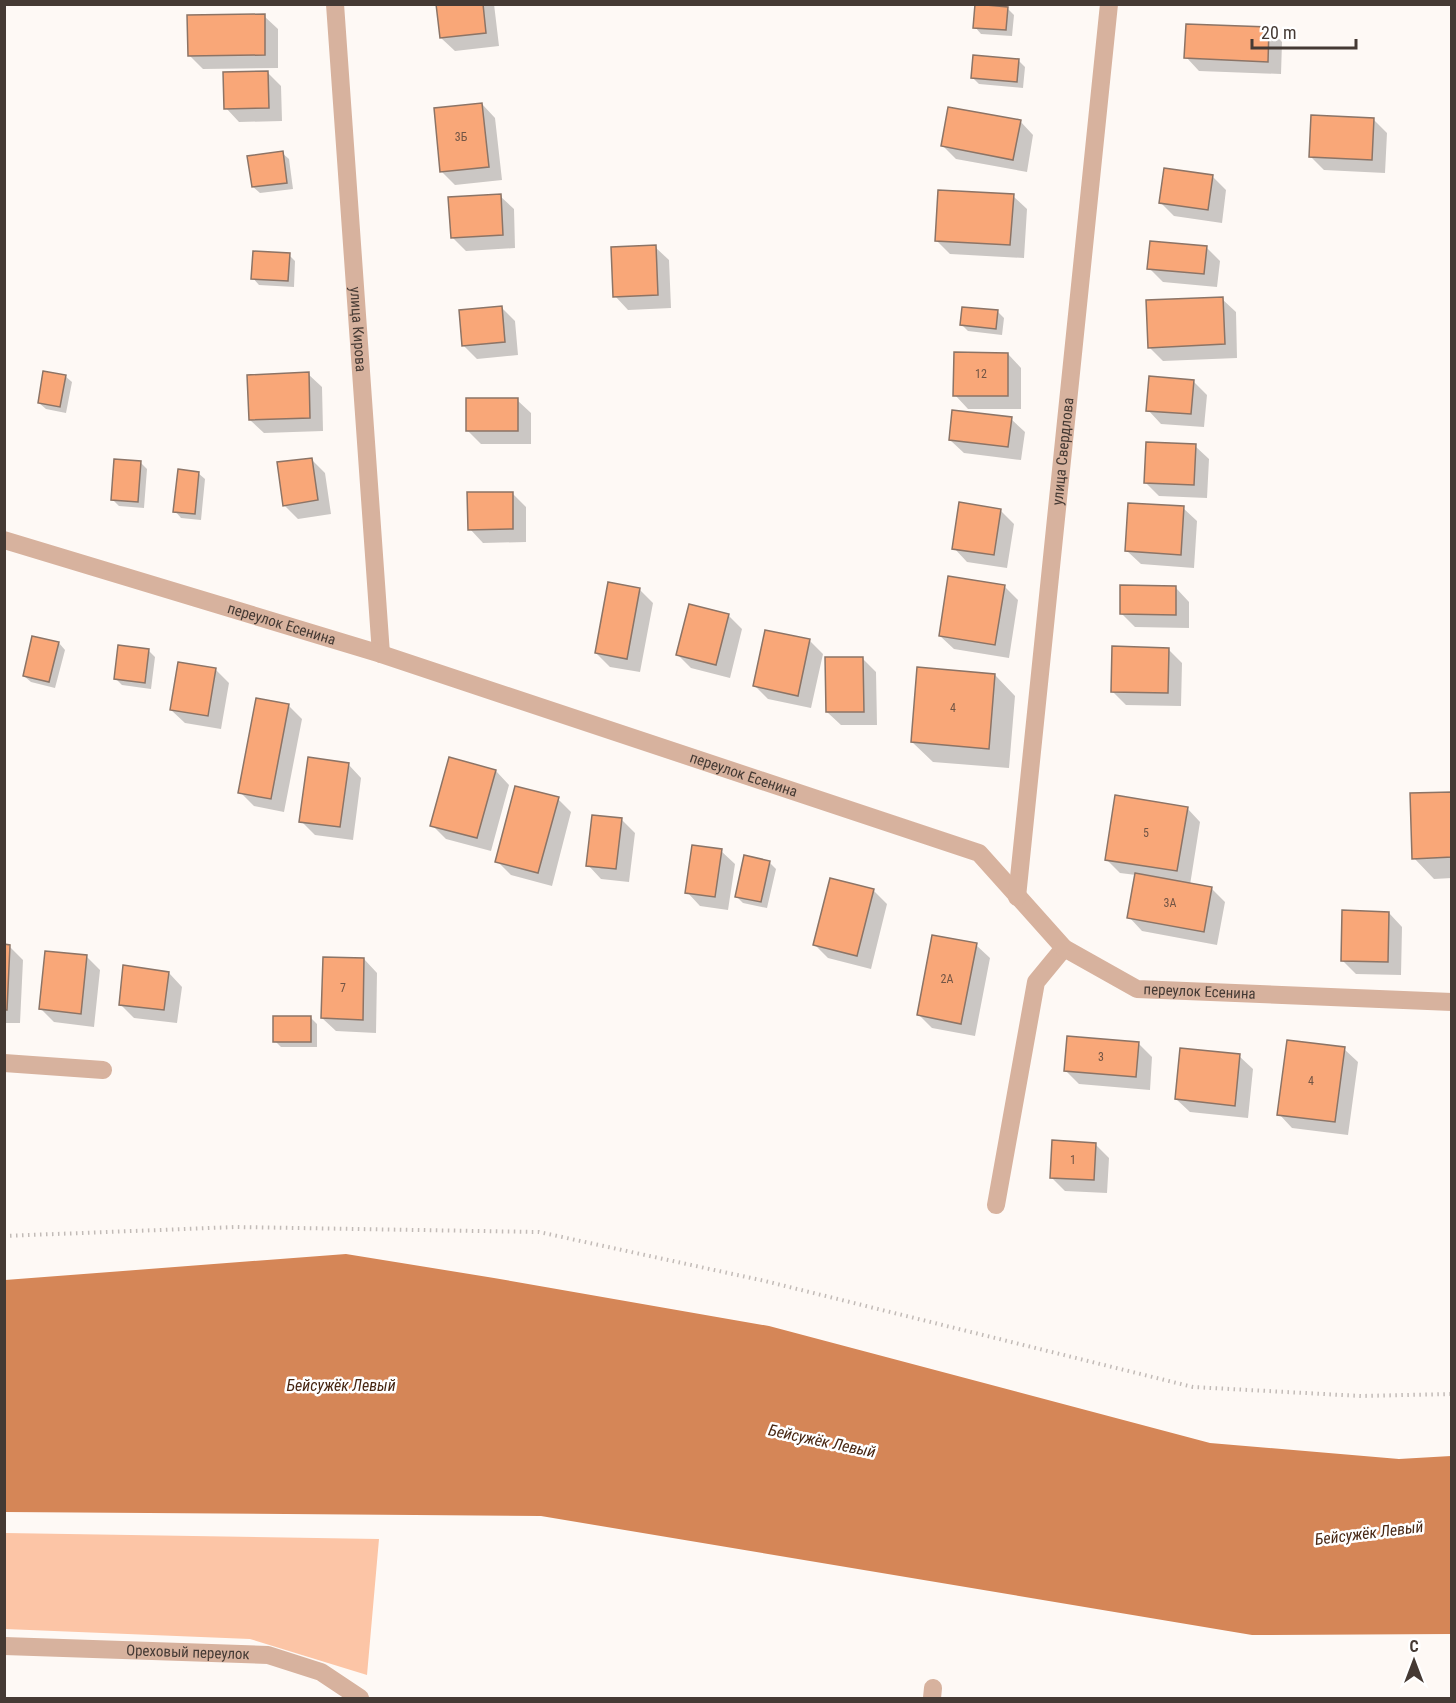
<svg xmlns="http://www.w3.org/2000/svg" width="1456" height="1703" font-family="'Roboto Condensed',sans-serif">
	<style>
		.green { fill: #fcc5a6 }
		.water { fill: #d58657 }
		.shadow { fill: #0003 }
		.building { fill: #f9a778; stroke: #8c7466; stroke-width: 1.5 }
		.lines { fill: none; stroke-linecap: round; stroke-linejoin: round }
		.path { stroke: #c2bbb7; stroke-width: 4; stroke-dasharray: 1.5 4.5; stroke-linecap: butt }
		.lane { stroke: #d7b29e; stroke-width: 18 }
		.street { stroke: #d7b29e; stroke-width: 18 }
		.labels { text-anchor: middle; dominant-baseline: central; stroke-width: 5; stroke-linejoin: round; paint-order: stroke }
		.number-label { font-size: 12px; fill: #725545 }
		.street-label { font-size: 15px; fill: #453a34; stroke: #fff }
		.water-label { font-size: 16px; font-style: italic; fill: #472612; stroke: #fff }
	</style>
	<rect width="100%" height="100%" fill="#fef9f5"/>
	<path class="green" d="M5,1533l374,6 -12,136 -117,-36 -245,-10z"/>
	<path class="water" d="M346,1254l148,24 275,48 441,117 189,16 52,-3v178l-199,1 -711,-119 -536,-4v-232z"/>
	<path class="shadow" d="M437,4h57l5,42 -44,5 -14,-13z
		M1007,8l7,7 -2,21 -31,-2 -6,-7z
		M264,16l14,13v39l-75,1 -14,-14z
		M1269,28l13,14 -1,32 -82,-3 -13,-14z
		M1019,61l6,6 -2,21 -44,-4 -6,-6z
		M268,73l13,13 1,35 -43,1 -13,-14z
		M482,104l13,14 7,62 -47,5 -13,-13z
		M1373,119l14,14 -2,40 -61,-3 -14,-14z
		M1020,121l13,14 -6,37 -71,-13 -13,-13z
		M282,153l7,6 4,30 -33,4 -7,-6z
		M1212,176l14,14 -4,33 -48,-7 -14,-14z
		M500,196l14,13 1,39 -49,3 -14,-14z
		M1013,196l14,13 -3,49 -74,-4 -14,-14z
		M655,247l14,13 2,48 -43,2 -13,-14z
		M1206,247l14,14 -3,26 -54,-5 -14,-14z
		M289,255l6,6 -1,26 -35,-2 -6,-7z
		M1222,299l14,13 1,46 -74,3 -14,-14z
		M501,307l14,14 3,34 -41,4 -13,-13z
		M998,312l6,6 -2,17 -34,-4 -7,-7z
		M1008,354l13,14v41h-53l-13,-14z
		M308,374l14,13 1,44 -59,2 -14,-13z
		M65,376l7,6 -6,31 -20,-4 -7,-6z
		M1193,381l14,14 -3,32 -43,-3 -13,-14z
		M517,400l14,13v31h-50l-14,-14z
		M1011,419l14,13 -4,28 -57,-7 -14,-13z
		M1195,446l14,13 -2,39 -48,-2 -13,-13z
		M311,459l14,14 6,41 -33,5 -14,-14z
		M141,463l6,6 -3,39 -25,-2 -7,-7z
		M198,473l7,6 -4,41 -20,-2 -6,-7z
		M512,493l14,14v35l-43,1 -13,-14z
		M1183,508l14,13 -3,47 -53,-4 -14,-13z
		M1000,510l14,14 -7,44 -40,-6 -13,-14z
		M1004,586l14,14 -9,58 -55,-9 -14,-13z
		M1176,588l13,14v26l-54,-1 -14,-14z
		M640,590l13,13 -13,69 -30,-5 -14,-14z
		M729,616l13,13 -12,49 -39,-10 -14,-14z
		M809,640l14,14 -12,54 -43,-9 -13,-13z
		M59,643l6,7 -10,38 -24,-6 -7,-6z
		M119,646l30,5 6,6 -4,32 -29,-4 -7,-7z
		M1168,649l14,14 -1,43 -55,-1 -14,-14z
		M862,658l14,14 1,53h-36l-14,-13z
		M215,669l14,14 -8,46 -36,-6 -14,-13z
		M995,675l20,21 -6,72 -76,-6 -21,-20z
		M288,705l14,14 -18,93 -30,-6 -14,-14z
		M450,759l46,12 13,14 -18,66 -45,-12 -14,-14z
		M348,764l13,14 -8,62 -38,-5 -14,-14z
		M1452,793v85l-18,1 -20,-21z
		M558,799l13,13 -19,74 -41,-11 -14,-14z
		M1187,808l13,14 -10,63 22,4 13,13 -8,43 -75,-14 -13,-14 7,-42 -16,-2 -14,-14z
		M621,819l14,14 -6,49 -28,-3 -13,-14z
		M721,851l14,13 -7,46 -28,-4 -13,-14z
		M770,863l6,6 -9,39 -24,-5 -7,-7z
		M873,890l14,14 -16,65 -43,-11 -13,-13z
		M1389,913l13,14 -1,48 -45,-1 -13,-13z
		M976,945l14,13 -15,78 -43,-8 -14,-14z
		M4,946h5l14,14 -3,63h-16z
		M86,956l14,14 -6,57 -40,-5 -13,-13z
		M364,959l13,14 -1,60 -40,-2 -14,-13z
		M169,973l13,14 -5,36 -43,-5 -14,-14z
		M310,1017l7,7v23h-36l-6,-6z
		M1139,1044l13,13 -2,33 -71,-6 -14,-14z
		M1344,1049l14,13 -10,73 -56,-7 -13,-14z
		M1239,1056l14,13 -5,49 -58,-6 -14,-13z
		M1095,1144l14,14 -2,35 -42,-2 -14,-14z"/>
	<path class="building" d="M436,4h47l3,29 -46,5z
		M975,4l33,3 -2,23 -33,-2z
		M265,14v41l-77,1 -1,-41z
		M1186,24l83,3 -1,35 -84,-4z
		M973,55l46,4 -2,23 -46,-4z
		M268,71l1,37 -45,1 -1,-37z
		M482,103l7,64 -49,5 -6,-64z
		M948,107l73,13 -8,40 -72,-14z
		M1311,115l63,3 -2,42 -63,-3z
		M283,151l4,32 -35,4 -5,-31z
		M1164,168l49,7 -5,35 -49,-7z
		M938,190l76,4 -4,51 -75,-4z
		M501,194l2,41 -52,3 -3,-41z
		M1150,241l57,5 -3,28 -57,-5z
		M656,245l2,50 -45,2 -2,-50z
		M253,251l37,2 -2,28 -37,-2z
		M1223,297l2,47 -77,4 -2,-48z
		M502,306l3,36 -43,4 -3,-36z
		M962,307l36,3 -2,19 -36,-4z
		M954,352l54,1v43h-55z
		M43,371l23,4 -6,32 -22,-4z
		M309,372l1,46 -61,2 -2,-45z
		M1149,376l45,4 -3,34 -45,-3z
		M466,398h52v33h-52z
		M952,410l60,7 -4,30 -59,-7z
		M1146,442l50,2 -2,41 -50,-2z
		M312,458l6,42 -35,6 -6,-44z
		M114,459l27,2 -3,41 -27,-2z
		M178,469l21,3 -4,42 -22,-2z
		M467,492h46v37l-45,1z
		M959,502l42,7 -7,46 -42,-6z
		M1128,503l56,3 -3,49 -56,-4z
		M948,576l57,9 -10,60 -56,-9z
		M608,582l32,6 -13,71 -32,-6z
		M1120,585l56,1v29l-56,-1z
		M689,604l40,10 -13,51 -40,-10z
		M765,630l45,9 -12,57 -45,-10z
		M32,636l27,6 -10,40 -26,-6z
		M118,645l31,4 -4,34 -31,-4z
		M1112,646l57,2 -1,45 -57,-1z
		M825,657h38l1,55h-38z
		M178,662l38,6 -8,48 -38,-6z
		M917,667l78,7 -6,75 -78,-7z
		M256,698l33,6 -18,95 -33,-6z
		M308,757l41,6 -9,64 -41,-5z
		M449,757l47,13 -19,68 -47,-12z
		M515,786l44,11 -21,76 -43,-11z
		M1452,792v65l-40,2 -2,-66z
		M1115,795l73,12 -11,64 -72,-11z
		M592,815l30,3 -6,51 -30,-3z
		M692,845l30,4 -7,48 -30,-4z
		M744,855l26,6 -9,41 -26,-5z
		M1135,873l77,14 -8,45 -77,-14z
		M830,878l44,11 -17,67 -44,-11z
		M1342,910l47,2 -1,50 -47,-1z
		M932,935l45,8 -16,81 -44,-9z
		M4,944l6,1 -3,65h-3z
		M45,951l42,4 -6,59 -42,-5z
		M323,957l41,1 -1,62 -42,-2z
		M123,965l46,7 -5,38 -45,-5z
		M273,1016h38v26h-38z
		M1067,1036l72,6 -3,35 -72,-6z
		M1287,1040l58,7 -10,75 -58,-7z
		M1180,1048l60,6 -5,52 -60,-7z
		M1052,1140l44,3 -2,37 -44,-2z"/>
	<g class="lines">
		<path class="path" d="M4,1236l232,-9 303,5 226,49 428,106 168,9 91,-2"/>
		<path class="lane" d="M4,1063l99,7
			M996,1205l40,-223 28,-34"/>
		<g class="street">
			<path id="s1" d="M335,4l46,650"/>
			<path id="s2" d="M4,540l377,114 598,199 85,95 73,41 315,13"/>
			<path id="s3" d="M1017,897l92,-893"/>
			<path id="s4" d="M4,1646l264,9 53,17 39,26"/>
			<path d="M932,1698l1,-10"/>
		</g>
	</g>
	<g class="labels">
		<g class="number-label">
			<text x="461" y="137">3Б</text>
			<text x="981" y="374">12</text>
			<text x="953" y="708">4</text>
			<text x="1146" y="833">5</text>
			<text x="1170" y="903">3А</text>
			<text x="947" y="979">2А</text>
			<text x="343" y="988">7</text>
			<text x="1101" y="1057">3</text>
			<text x="1311" y="1081">4</text>
			<text x="1073" y="1160">1</text>
		</g>
		<g class="street-label">
			<text stroke="none"><textPath href="#s1" startOffset="326">улица Кирова</textPath></text>
			<text stroke="none"><textPath href="#s3" startOffset="448">улица Свердлова</textPath></text>
			<text stroke="none"><textPath href="#s2" startOffset="290">переулок Есенина</textPath></text>
			<text stroke="none"><textPath href="#s2" startOffset="776">переулок Есенина</textPath></text>
			<text stroke="none"><textPath href="#s2" startOffset="1298">переулок Есенина</textPath></text>
			<text stroke="none"><textPath href="#s4" startOffset="184">Ореховый переулок</textPath></text>
		</g>
		<g class="water-label">
			<text x="341" y="1385">Бейсужёк Левый</text>
			<text transform="translate(822 1441) rotate(12)">Бейсужёк Левый</text>
			<text transform="translate(1369 1533) rotate(-7)">Бейсужёк Левый</text>
		</g>
	</g>
	<rect width="1456" height="1703" fill="none" stroke="#453a34" stroke-width="12"/>
	<g transform="translate(1414 1661)" stroke="#ffffff" stroke-width="4.5" paint-order="stroke">
	<path d="M0-4.5L10 22L0 15L-10 22Z" fill="#453a34"/>
	<text y="-9" font-size="16" font-weight="bold" text-anchor="middle" fill="#453a34">С</text>
	</g>
	<path d="M1252 39v9h104v-9" fill="none" stroke="#453a34" stroke-width="3"/>
	<text x="1261" y="39" font-size="18" fill="#453a34" stroke="#ffffff" stroke-width="4.5" paint-order="stroke">20 m</text>
</svg>
